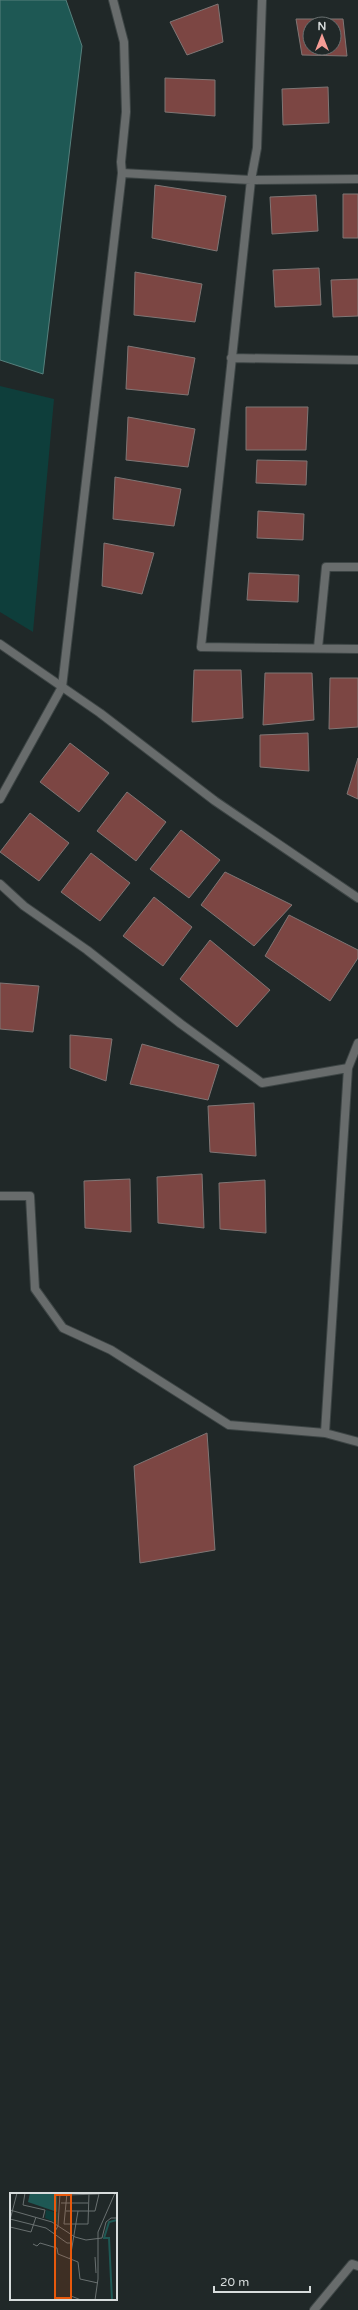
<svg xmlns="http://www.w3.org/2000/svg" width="358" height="2310" font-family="'Varela Round',sans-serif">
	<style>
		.park { fill: #0e3e3b }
		.water { fill: #1e5854; stroke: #56807d }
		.building { fill: #7c4643; stroke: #7f7675; fill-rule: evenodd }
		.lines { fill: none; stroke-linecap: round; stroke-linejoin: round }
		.minor-casing { stroke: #3d4545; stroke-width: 10 }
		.tertiary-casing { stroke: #3d4545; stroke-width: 10 }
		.minor { stroke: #686c6c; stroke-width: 8 }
		.tertiary { stroke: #686c6c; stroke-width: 8 }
		.inset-river { fill: none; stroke: #1e5854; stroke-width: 2 }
		.inset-road { fill: none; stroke: #697070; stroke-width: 1 }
		.view { fill: #e8590c; fill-opacity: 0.15; stroke: #e8590c; stroke-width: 2 }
		.inset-edge { fill: none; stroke: #d7dcdc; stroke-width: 2 }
	</style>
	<rect width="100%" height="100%" fill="#202828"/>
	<path class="park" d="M0,386l54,13 -21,233 -33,-20z"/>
	<path class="water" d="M0,0h66l16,46 -39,328 -43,-14z"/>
	<path class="building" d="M218,4l5,38 -36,13 -17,-33z
		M296,19h47l4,37 -45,-1zM310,24h24v24h-24z
		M165,78l50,2v36l-50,-4z
		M328,87l1,36 -46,2 -1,-36z
		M155,185l71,11 -9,55 -65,-13z
		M343,194h15v44h-15z
		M316,195l2,36 -46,3 -2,-37z
		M319,268l2,37 -46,2 -2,-37z
		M135,272l67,12 -7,38 -61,-7z
		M358,279v37l-25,1 -2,-37z
		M128,346l67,12 -7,37 -62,-6z
		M246,407h62l-2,43h-60z
		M128,417l67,12 -7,38 -62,-7z
		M257,460l50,1 -1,24 -50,-2z
		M115,477l66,12 -7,37 -61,-7z
		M258,511l46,3 -1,26 -46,-2z
		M104,543l50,10 -12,41 -40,-8z
		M249,573l50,2 -1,27 -51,-2z
		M194,670h47l2,48 -51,4z
		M265,673h47l2,47 -51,5z
		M330,678h28v49l-29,2z
		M308,733l1,38 -49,-4v-32z
		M70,743l39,30 -30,39 -39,-30z
		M358,758v41l-11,-5z
		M127,792l39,30 -30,39 -39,-30z
		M30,813l39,30 -30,38 -39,-29z
		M181,830l39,30 -31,38 -39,-29z
		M91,853l39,30 -30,38 -39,-29z
		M225,872l67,33 -38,41 -53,-41z
		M154,897l38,30 -29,39 -40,-30z
		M289,915l69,35v8l-28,43 -65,-45z
		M210,940l60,50 -33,37 -57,-48z
		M0,983l39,3 -6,46 -33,-3z
		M70,1035l42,4 -6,42 -36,-13z
		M142,1044l77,21 -11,35 -78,-16z
		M254,1103l2,53 -46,-4 -2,-46z
		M202,1174l2,54 -46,-5 -1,-46z
		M130,1179l1,53 -46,-4 -1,-47z
		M265,1180l1,53 -46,-4 -1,-46z
		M207,1433l8,117 -75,13 -6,-97z"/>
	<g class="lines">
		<g class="minor-casing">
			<path id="minor" d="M262,0l-5,148 -6,32 -50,467 157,2
				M122,173l129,7 107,-1
				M231,358l127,2
				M318,648l8,-81h32
				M0,799l62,-112 60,-514 -1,-11 5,-50 -2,-70 -11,-42
				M0,884l24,22 63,44 94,74 81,59 86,-15
				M0,1196h30l5,93 28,39 48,22 118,75 96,8 33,9
				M325,1433l23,-365 10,-25
				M314,2310l38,-46 6,2"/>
		</g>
		<g class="tertiary-casing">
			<path id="tertiary" d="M0,644l100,69 115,88 143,97"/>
		</g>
		<use href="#minor" class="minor"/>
		<use href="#tertiary" class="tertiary"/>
	</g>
	<g transform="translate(10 2193)">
		<rect width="107" height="107" fill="#202828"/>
		<path d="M36,17l12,3 -1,10 -12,-5z" fill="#0e3e3b"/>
		<path d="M20,0h27v19l-29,-10z" fill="#1e5854"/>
		<path class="inset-river" d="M102,107l-3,-62h-5l5,-16 8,-2"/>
		<path class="inset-road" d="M15,0l-2,12 22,5 -2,8M57,0l-3,31h24l1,-31M51,10h27M0,17l42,12 23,15 11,3 16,-2 4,-16 5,-4h6M56,18h29l4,-17 -32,1M0,26l36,9 21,15h4M0,27l7,-27M0,34l21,5 5,-15M44,40l4,-7 2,-33M23,51l4,2 3,-3 17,5 1,6 20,8 2,17 18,4M85,64l1,16M60,66l8,-48M59,107l2,-4 10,4M85,107l3,-21v-47l17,-39"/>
		<path class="view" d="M45,2h16v103h-16z"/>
		<rect width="107" height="107" class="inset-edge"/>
	</g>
	<g transform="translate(322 36)"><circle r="19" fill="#202828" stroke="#697070"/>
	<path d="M0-3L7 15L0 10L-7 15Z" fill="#f59c95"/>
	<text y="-6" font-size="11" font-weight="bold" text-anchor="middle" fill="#d7dcdc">N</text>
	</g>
	<path d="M214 2286v6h96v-6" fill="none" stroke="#d7dcdc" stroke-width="2"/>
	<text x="220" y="2286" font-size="12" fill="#d7dcdc" stroke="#202828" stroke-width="3" paint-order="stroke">20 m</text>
</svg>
